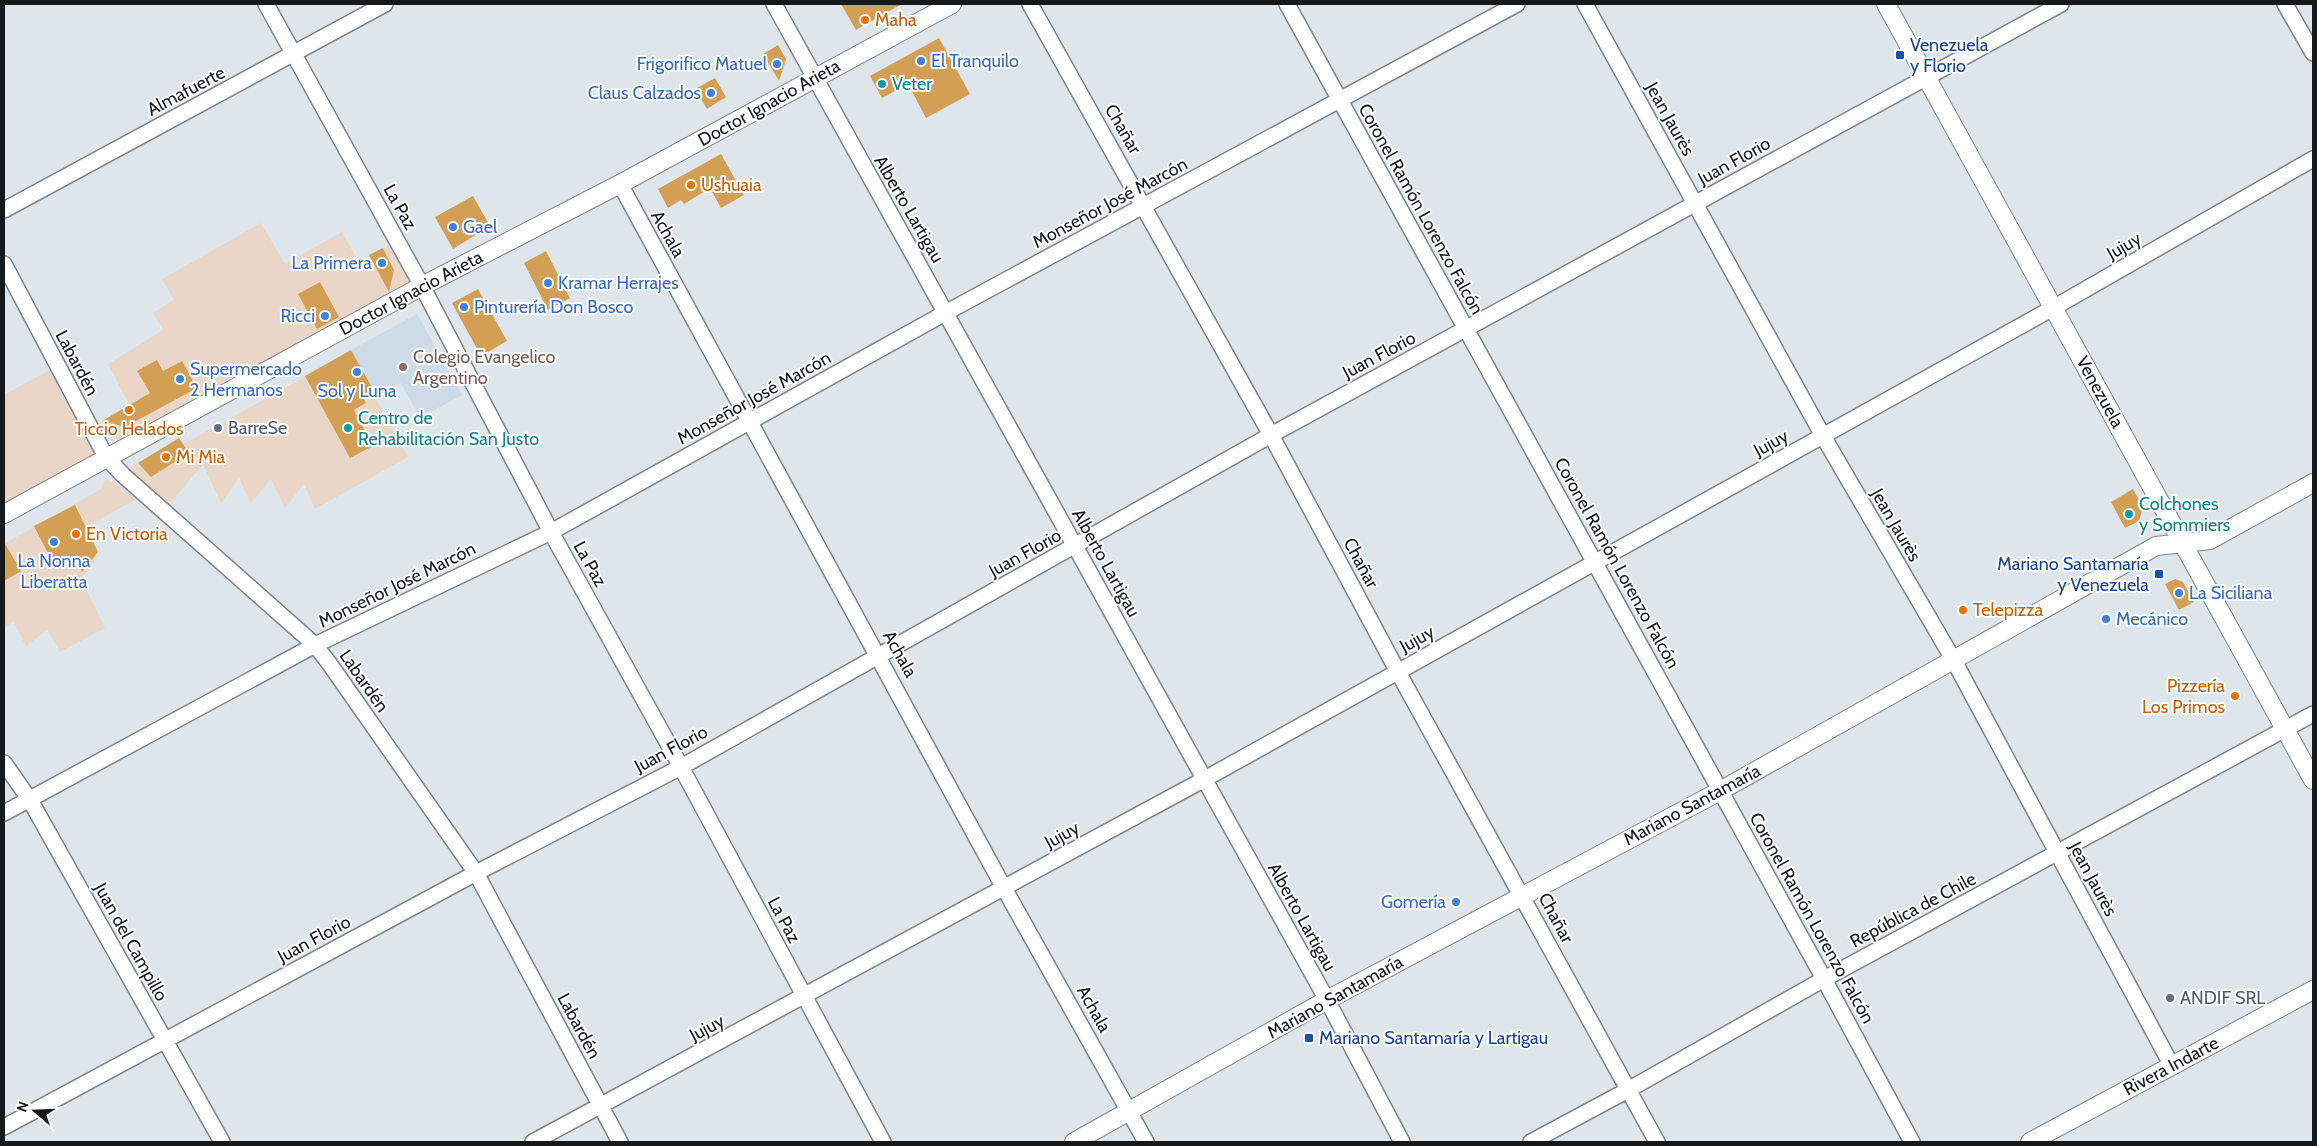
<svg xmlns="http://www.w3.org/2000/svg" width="2317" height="1146" font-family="Cabin,sans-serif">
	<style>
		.commercial { fill: #ead6c7 }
		.built { fill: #ccdbe6 }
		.building { fill: #d29f55 }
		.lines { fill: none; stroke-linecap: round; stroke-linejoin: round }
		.minor-casing { stroke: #7d8489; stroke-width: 18 }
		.tertiary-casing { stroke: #7d8489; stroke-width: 20 }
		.minor { stroke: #fff; stroke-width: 15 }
		.tertiary { stroke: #fff; stroke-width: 18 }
		.food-dot { fill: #e8710a; stroke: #fff; stroke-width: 2 }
		.transit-dot { fill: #1a4fb4; stroke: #fff; stroke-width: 2 }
		.shop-dot { fill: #3f7fe0; stroke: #fff; stroke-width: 2 }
		.culture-dot { fill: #0f9aa8; stroke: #fff; stroke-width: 2 }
		.education-dot { fill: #8d6e63; stroke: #fff; stroke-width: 2 }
		.service-dot { fill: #5c6f8a; stroke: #fff; stroke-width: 2 }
		.labels { text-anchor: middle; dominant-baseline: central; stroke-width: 4; stroke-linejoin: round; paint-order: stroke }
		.food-label { font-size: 18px; fill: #c56008; stroke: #fff; text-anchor: start }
		.transit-label { font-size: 18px; fill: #164399; stroke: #fff; text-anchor: start }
		.shop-label { font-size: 18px; fill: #366cbe; stroke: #fff; text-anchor: start }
		.culture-label { font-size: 18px; fill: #0d838f; stroke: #fff; text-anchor: start }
		.street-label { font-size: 18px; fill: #16191b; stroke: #fff }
		.education-label { font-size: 18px; fill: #785e54; stroke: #fff; text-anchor: start }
		.service-label { font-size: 18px; fill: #4e5e75; stroke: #fff; text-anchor: start }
	</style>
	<rect width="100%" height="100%" fill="#dee5eb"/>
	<path class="commercial" d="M261,223l24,41 57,-32 16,29 32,-16 18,33 -4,10 -282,154 -8,-4 -9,-14 26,-16 -23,-44 55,-34 -10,-17 21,-13 -12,-21z
		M350,352l58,105 -93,52 -11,-25 -19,24 -14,-29 -20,24 -12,-25 -18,25 -18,-39 -35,42 -37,-33 3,-10 6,5z
		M53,368l45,87 -94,55v-115z
		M105,479l10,3 21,17 -55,31 16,29 -16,20 24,49 -45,24 -13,-22 -21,16 -13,-25 -9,8v-85l97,-55z"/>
	<path class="built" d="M417,314l45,81 -42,23 -19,-35 -24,13 -26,-46z"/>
	<path class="building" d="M841,4h61l-46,26z
		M939,38l31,56 -44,24 -18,-34 -26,14 -12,-22z
		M778,45l8,14 -7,22 -16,-27z
		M715,78l11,19 -19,12 -12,-20z
		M721,154l23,41 -23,13 -11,-20 -26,16 -3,-4 -13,8 -10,-19z
		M473,196l17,30 -37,23 -18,-32z
		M383,248l11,22 -5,22 -20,-37z
		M546,251l24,47 -22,12 -24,-47z
		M320,282l19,35 -22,12 -19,-35z
		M478,289l29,52 -26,15 -29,-53z
		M351,350l22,39 -11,6 4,8 -12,7 19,36 -23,12 -45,-82z
		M157,360l6,11 19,-10 15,27 -72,39 -23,-6 48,-28 -13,-22z
		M179,438l10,15 -38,24 -13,-14z
		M2133,489l10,18 -4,14 -14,7 -14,-26z
		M75,505l23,47 -16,20 -8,-15 -19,10 -21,-41z
		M4,542l17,29 -17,10z
		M2175,579l8,3 11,20 -15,8 -14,-26z"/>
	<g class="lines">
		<g class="minor-casing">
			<path id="minor" d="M266,4l156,282 129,246 130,235 202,375
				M774,4l553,996 75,142
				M1030,4l241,431 127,237 259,470
				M1287,4l537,975 88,163
				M1585,4l238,432 130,223 219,407
				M2285,4l28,49
				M620,184l384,704 142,254
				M4,210l381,-206
				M4,264l102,193 17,18 192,170 14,18 147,210 144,269
				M4,763l26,37 192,342
				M4,813l311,-168 236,-113 396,-220 570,-308
				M4,1127l472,-254 205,-106 590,-332 790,-431
				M533,1142l670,-362 850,-472 260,-149
				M1531,1142l97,-52 196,-111 489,-265"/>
		</g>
		<g class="tertiary-casing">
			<path id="tertiary" d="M1886,4l427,776
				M4,514l418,-228 198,-102 332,-180
				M1074,1142l253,-142 393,-209 436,-245 54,-6 103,-57
				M2030,1142l283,-152"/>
		</g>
		<use href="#minor" class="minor"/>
		<use href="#tertiary" class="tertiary"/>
	</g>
	<g class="food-dot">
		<circle cx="865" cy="20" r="5"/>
		<circle cx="691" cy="185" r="5"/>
		<circle cx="129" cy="410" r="5"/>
		<circle cx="166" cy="457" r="5"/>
		<circle cx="76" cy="534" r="5"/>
		<circle cx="1963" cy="610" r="5"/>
		<circle cx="2235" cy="696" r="5"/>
	</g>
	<g class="transit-dot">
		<rect x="1895" y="50" width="10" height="10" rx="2.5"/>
		<rect x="2154" y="569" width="10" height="10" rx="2.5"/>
		<rect x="1304" y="1033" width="10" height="10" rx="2.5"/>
	</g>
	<g class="shop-dot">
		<circle cx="921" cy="61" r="5"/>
		<circle cx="777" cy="64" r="5"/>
		<circle cx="711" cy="93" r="5"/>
		<circle cx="453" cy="227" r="5"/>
		<circle cx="382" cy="263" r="5"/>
		<circle cx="548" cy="283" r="5"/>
		<circle cx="464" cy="307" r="5"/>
		<circle cx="325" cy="316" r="5"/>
		<circle cx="357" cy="372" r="5"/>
		<circle cx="180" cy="379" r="5"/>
		<circle cx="54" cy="542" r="5"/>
		<circle cx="2179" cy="593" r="5"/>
		<circle cx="2106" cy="619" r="5"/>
		<circle cx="1456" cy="902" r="5"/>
	</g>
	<g class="culture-dot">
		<circle cx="882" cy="84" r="5"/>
		<circle cx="348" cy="428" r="5"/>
		<circle cx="2129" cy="514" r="5"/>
	</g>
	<circle class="education-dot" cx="403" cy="367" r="5"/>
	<g class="service-dot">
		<circle cx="218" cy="428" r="5"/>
		<circle cx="2170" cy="998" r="5"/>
	</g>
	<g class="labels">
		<g class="food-label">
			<text x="875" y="20">Maha</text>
			<text x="701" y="185">Ushuaia</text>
			<text x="129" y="429" text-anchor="middle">Ticcio Helados</text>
			<text x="176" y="457">Mi Mia</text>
			<text x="86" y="534">En Victoria</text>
			<text x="1973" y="610">Telepizza</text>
			<text x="2225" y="686" text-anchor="end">Pizzería<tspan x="2225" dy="21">Los Primos</tspan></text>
		</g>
		<g class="transit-label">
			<text x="1910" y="45">Venezuela<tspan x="1910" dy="21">y Florio</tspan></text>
			<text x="2149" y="564" text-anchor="end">Mariano Santamaría<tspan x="2149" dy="21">y Venezuela</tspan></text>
			<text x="1319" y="1038">Mariano Santamaría y Lartigau</text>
		</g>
		<g class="shop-label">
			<text x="931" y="61">El Tranquilo</text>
			<text x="767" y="64" text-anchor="end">Frigorifico Matuel</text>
			<text x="701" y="93" text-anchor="end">Claus Calzados</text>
			<text x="463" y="227">Gael</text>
			<text x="372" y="263" text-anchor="end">La Primera</text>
			<text x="558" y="283">Kramar Herrajes</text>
			<text x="474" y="307">Pinturería Don Bosco</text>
			<text x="315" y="316" text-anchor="end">Ricci</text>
			<text x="190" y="369">Supermercado<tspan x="190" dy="21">2 Hermanos</tspan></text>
			<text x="357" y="391" text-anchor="middle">Sol y Luna</text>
			<text x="54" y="561" text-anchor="middle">La Nonna<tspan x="54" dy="21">Liberatta</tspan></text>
			<text x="2189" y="593">La Siciliana</text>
			<text x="2116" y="619">Mecánico</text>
			<text x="1446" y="902" text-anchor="end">Gomería</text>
		</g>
		<g class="culture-label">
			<text x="892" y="84">Veter</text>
			<text x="358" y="418">Centro de<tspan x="358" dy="21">Rehabilitación San Justo</tspan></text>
			<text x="2139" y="504">Colchones<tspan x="2139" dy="21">y Sommiers</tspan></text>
		</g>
		<g class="street-label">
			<text transform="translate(186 91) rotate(-28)">Almafuerte</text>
			<text transform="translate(769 103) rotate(-29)">Doctor Ignacio Arieta</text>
			<text transform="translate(1670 119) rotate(61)">Jean Jaurès</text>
			<text transform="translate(1123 129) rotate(60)">Chañar</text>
			<text transform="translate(1734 161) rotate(-29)">Juan Florio</text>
			<text transform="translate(1110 203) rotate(-28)">Monseñor José Marcón</text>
			<text transform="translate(400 207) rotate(61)">La Paz</text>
			<text transform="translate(909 209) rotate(60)">Alberto Lartigau</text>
			<text transform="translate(1421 209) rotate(61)">Coronel Ramón Lorenzo Falcón</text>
			<text transform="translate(668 234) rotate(61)">Achala</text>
			<text transform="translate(2124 246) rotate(-30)">Jujuy</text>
			<text transform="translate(411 293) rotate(-28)">Doctor Ignacio Arieta</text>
			<text transform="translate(1379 355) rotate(-28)">Juan Florio</text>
			<text transform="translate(77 363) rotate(62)">Labardén</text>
			<text transform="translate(2100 392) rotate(61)">Venezuela</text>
			<text transform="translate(754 398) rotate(-29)">Monseñor José Marcón</text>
			<text transform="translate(1771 443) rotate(-29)">Jujuy</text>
			<text transform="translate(1896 525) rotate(60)">Jean Jaurès</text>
			<text transform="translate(1025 553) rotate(-29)">Juan Florio</text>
			<text transform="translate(1106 563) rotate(61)">Alberto Lartigau</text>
			<text transform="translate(1361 563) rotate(62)">Chañar</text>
			<text transform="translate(1617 563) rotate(61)">Coronel Ramón Lorenzo Falcón</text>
			<text transform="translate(590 564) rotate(61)">La Paz</text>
			<text transform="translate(397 585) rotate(-26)">Monseñor José Marcón</text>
			<text transform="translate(1417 639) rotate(-29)">Jujuy</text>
			<text transform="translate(900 654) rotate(61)">Achala</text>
			<text transform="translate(364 681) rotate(55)">Labardén</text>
			<text transform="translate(671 749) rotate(-28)">Juan Florio</text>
			<text transform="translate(1692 805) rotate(-28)">Mariano Santamaría</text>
			<text transform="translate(1062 835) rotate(-29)">Jujuy</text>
			<text transform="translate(2093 879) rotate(62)">Jean Jaurès</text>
			<text transform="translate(1913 910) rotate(-28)">República de Chile</text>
			<text transform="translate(1302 917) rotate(61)">Alberto Lartigau</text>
			<text transform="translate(1556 918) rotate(62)">Chañar</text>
			<text transform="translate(1812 918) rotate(61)">Coronel Ramón Lorenzo Falcón</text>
			<text transform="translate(784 920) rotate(62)">La Paz</text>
			<text transform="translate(314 939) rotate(-28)">Juan Florio</text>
			<text transform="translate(131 942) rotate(61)">Juan del Campillo</text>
			<text transform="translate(1335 997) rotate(-29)">Mariano Santamaría</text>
			<text transform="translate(1094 1009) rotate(61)">Achala</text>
			<text transform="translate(579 1026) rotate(62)">Labardén</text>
			<text transform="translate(707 1028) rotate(-28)">Jujuy</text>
			<text transform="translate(2171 1066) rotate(-28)">Rivera Indarte</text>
		</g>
		<g class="education-label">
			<text x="413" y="357">Colegio Evangelico<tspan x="413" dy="21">Argentino</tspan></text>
		</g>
		<g class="service-label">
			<text x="228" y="428">BarreSe</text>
			<text x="2180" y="998">ANDIF SRL</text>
		</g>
	</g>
	<rect width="2317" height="1146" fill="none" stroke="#16191b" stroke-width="10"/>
	<g transform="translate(35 1111) rotate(289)" stroke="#ffffff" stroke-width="4" paint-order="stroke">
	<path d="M0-4L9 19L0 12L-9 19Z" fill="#16191b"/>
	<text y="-8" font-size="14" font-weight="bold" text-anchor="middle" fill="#16191b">N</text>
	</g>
</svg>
